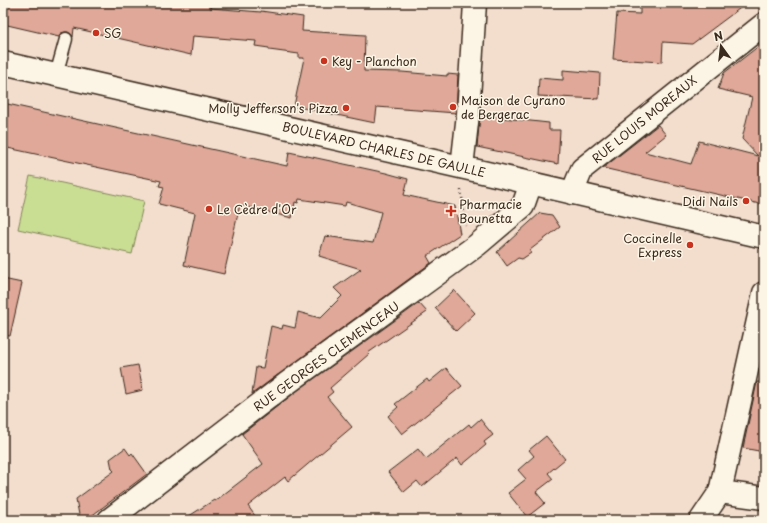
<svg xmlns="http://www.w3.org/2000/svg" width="767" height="523" font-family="'Playpen Sans',sans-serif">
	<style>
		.green { fill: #c9de93; stroke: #828458 }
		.building { fill: #dfa898; stroke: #3b2a1e }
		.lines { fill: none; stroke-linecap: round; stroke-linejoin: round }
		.service-casing { stroke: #3b2a1e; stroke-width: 15 }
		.minor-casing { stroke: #3b2a1e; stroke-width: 25 }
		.secondary-casing { stroke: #3b2a1e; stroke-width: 25 }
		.path { stroke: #3b2a1e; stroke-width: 2.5; stroke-dasharray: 1 3; stroke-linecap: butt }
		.service { stroke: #fcf5e5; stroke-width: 12 }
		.minor { stroke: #fcf5e5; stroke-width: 22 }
		.secondary { stroke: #fcf5e5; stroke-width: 22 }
		.poi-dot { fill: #c8321e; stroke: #fcf5e5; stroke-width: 1.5 }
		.labels { text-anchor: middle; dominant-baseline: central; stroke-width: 3; stroke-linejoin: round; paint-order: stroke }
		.poi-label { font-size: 12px; fill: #3b2a1e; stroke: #fcf5e5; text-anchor: start }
		.street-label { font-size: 12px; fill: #3b2a1e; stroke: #fcf5e5 }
	</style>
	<rect width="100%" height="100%" fill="#f3dece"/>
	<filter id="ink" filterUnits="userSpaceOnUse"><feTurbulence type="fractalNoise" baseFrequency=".025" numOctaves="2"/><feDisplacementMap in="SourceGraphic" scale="8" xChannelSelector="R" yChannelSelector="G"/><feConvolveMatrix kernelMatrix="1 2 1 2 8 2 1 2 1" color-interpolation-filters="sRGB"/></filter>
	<g filter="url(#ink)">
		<path class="green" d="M30,176l114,25 -12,53 -114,-25z"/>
		<path class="building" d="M3,3h208l-1,5 51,4v-1l42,6 -1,14 63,4 -1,36 38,1 45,4v-2l11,1 -2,38 -79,-6 -2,16 -81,-17 10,-48h-5v-4l-30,-4v-2l-14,-2 1,-5 -63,-5 -2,19 -117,-27 -1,9 -2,-3 -3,-2h-3l-4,1 -2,4 -56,-13z
			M640,3h107l-55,41 -29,-2 -1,20 -49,-3 4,-46 23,1z
			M764,42v163l-161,-37 55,-43 8,10 -21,17 46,12 8,-23 59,15 -16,-17 10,-42 -34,-8 6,-16z
			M563,70l37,3 -1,26 -61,-3 1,-18 24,2z
			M3,103l284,63 2,-14 97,21 22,6 -4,16 51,11 5,28 -33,22 4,7 -152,111 -27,20 4,-27 7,1 8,-42 11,3 1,-4 12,3 3,-16 22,6 22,-22 -8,-8 27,-19 -42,-13 6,-20 48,7 8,-31 -35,-10 -1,4 -46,-7 -1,4 -3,-1 -3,16 -52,-13 -16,69 -40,-9 11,-52 -36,-9 5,-17 -5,-1 2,-5 -158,-34z
			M480,115l23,2v1l46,5v7h11l-2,34 -81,-17z
			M540,213l12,2 8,12 -30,23 1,3 -9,6 -4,-1 -11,8 -10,-14z
			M3,279l19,4 -12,53 -7,-1z
			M454,290l21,23 -19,18 -21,-23z
			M419,303l8,9 -59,41 1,1 -39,34 3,4 -6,5 25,30 -64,54 -3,-4 -37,29 10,14h-75l31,-20 1,1 48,-37 -21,-30 51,-40z
			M138,365l5,25 -17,4 -5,-26z
			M446,368l16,18 -60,48 -14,-18 10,-9 -3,-3 32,-25 2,3z
			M757,382h7v70l-21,-4z
			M480,419l13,16 -9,7 2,3 -24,20 -5,-7 -35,29 -5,-6 -13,11 -16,-20 30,-23 8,10 43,-35 2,3z
			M546,436l19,23 -17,14 5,6 -17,13 9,11 -18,14 -19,-24 18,-14 -8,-9 16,-14 -5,-6z
			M125,448l5,7 2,-2 15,21 -61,46h-6l-4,-21 38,-28 -2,-2 -2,-10z"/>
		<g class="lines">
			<g class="service-casing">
				<path id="service" d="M56,75l10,-36"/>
			</g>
			<g class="minor-casing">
				<path id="minor" d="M462,167l6,-53 7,-111
					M572,193l10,-24 182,-145
					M720,492l44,6
					M109,520l177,-136 191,-139 46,-39 8,-23
					M701,520l19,-28 44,-199"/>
			</g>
			<g class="secondary-casing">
				<path id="secondary" d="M3,63l497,113 264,61"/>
			</g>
			<path class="path" d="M461,190l5,36"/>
			<use href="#service" class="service"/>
			<use href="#minor" class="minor"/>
			<use href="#secondary" class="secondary"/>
		</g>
	</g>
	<g class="poi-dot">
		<circle cx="96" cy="33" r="4"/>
		<circle cx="324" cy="61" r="4"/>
		<circle cx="453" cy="107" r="4"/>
		<circle cx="346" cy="108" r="4"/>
		<circle cx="746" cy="201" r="4"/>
		<circle cx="209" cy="209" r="4"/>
		<path d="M449 205h4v4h4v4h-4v4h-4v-4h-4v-4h4z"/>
		<circle cx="690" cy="245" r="4"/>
	</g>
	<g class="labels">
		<g class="poi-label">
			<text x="104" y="33">SG</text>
			<text x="332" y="61">Key - Planchon</text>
			<text x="461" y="100">Maison de Cyrano<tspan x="461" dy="14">de Bergerac</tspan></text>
			<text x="338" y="108" text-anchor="end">Molly Jefferson's Pizza</text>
			<text x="738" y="201" text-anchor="end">Didi Nails</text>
			<text x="459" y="204">Pharmacie<tspan x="459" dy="14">Bounetta</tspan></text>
			<text x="217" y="209">Le Cèdre d'Or</text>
			<text x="682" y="238" text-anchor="end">Coccinelle<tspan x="682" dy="14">Express</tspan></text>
		</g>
		<g class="street-label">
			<text transform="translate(644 119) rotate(-39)">RUE LOUIS MOREAUX</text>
			<text transform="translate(384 149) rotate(13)">BOULEVARD CHARLES DE GAULLE</text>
			<text transform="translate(326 356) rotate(-36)">RUE GEORGES CLEMENCEAU</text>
		</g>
	</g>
	<rect width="767" height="523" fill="none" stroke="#fcf5e5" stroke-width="16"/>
	<rect x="8" y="8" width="751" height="507" fill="none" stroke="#3b2a1e" stroke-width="1.5" filter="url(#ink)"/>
	<g transform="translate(721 46) rotate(345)" stroke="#fcf5e5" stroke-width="3" paint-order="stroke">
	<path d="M0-3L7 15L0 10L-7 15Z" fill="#3b2a1e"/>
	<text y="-6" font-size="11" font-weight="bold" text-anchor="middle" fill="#3b2a1e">N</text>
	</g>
</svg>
